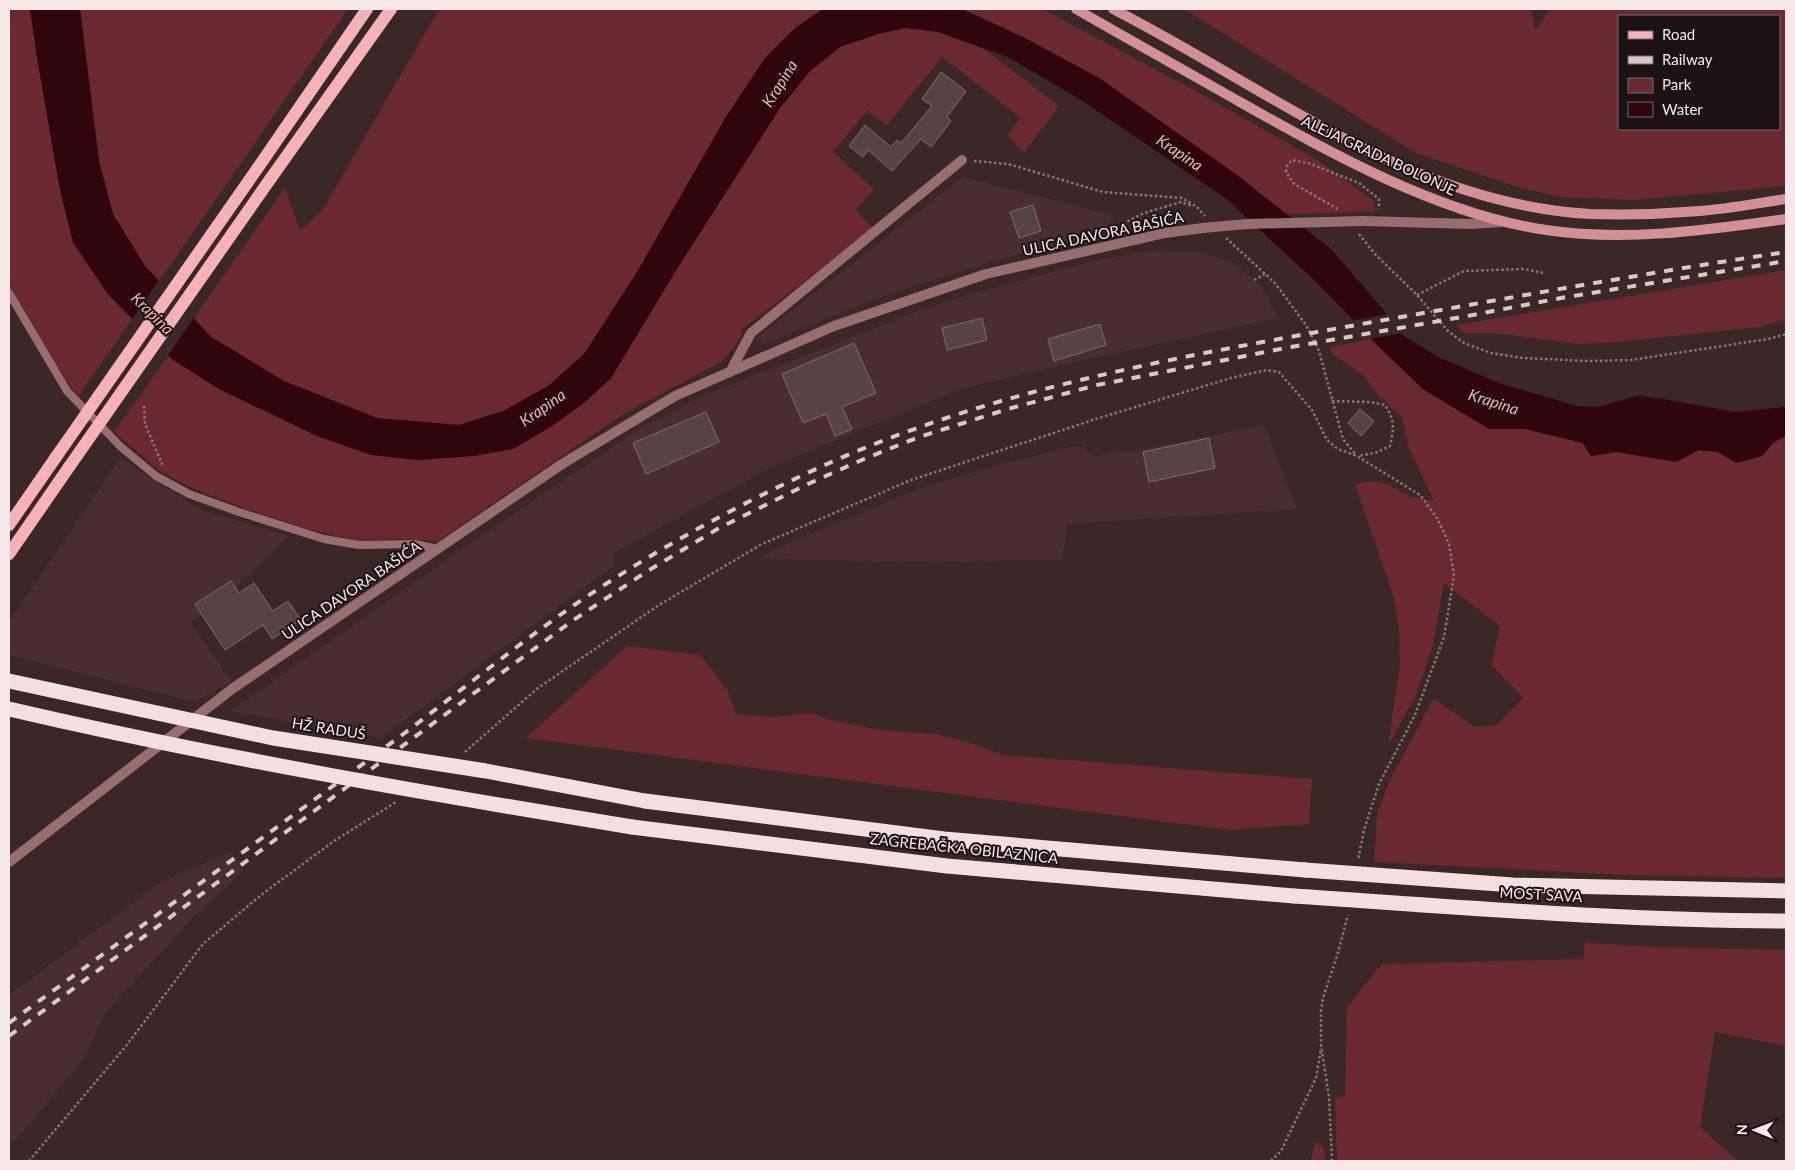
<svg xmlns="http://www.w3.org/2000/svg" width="1795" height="1170" font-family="Lato,sans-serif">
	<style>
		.built { fill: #482e30 }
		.green { fill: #6a2831; fill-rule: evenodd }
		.water { fill: #31050e }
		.pier { fill: #3a2728 }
		.building { fill: #584344; stroke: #80696a }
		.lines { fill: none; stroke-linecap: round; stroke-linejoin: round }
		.path { stroke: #887778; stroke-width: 2.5; stroke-dasharray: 2.5 2.5; stroke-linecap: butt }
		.service { stroke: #966d70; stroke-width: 8 }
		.minor { stroke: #966d70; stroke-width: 10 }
		.secondary { stroke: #d29095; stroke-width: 10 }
		.primary { stroke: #f6b2b6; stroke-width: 12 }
		.motorway { stroke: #f4dfe0; stroke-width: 15 }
		.rail { stroke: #d6c7c8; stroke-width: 4; stroke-dasharray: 9 9; stroke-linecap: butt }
		.minor-bridge { stroke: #966d70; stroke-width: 10 }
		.primary-bridge { stroke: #f6b2b6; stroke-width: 12 }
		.motorway-bridge { stroke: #f4dfe0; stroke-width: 15 }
		.labels { text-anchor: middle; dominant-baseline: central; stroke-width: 4; stroke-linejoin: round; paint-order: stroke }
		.street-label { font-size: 15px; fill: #f6e8e9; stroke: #1b1213 }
		.water-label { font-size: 16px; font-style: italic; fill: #f8adb3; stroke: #1b1213 }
	</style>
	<rect width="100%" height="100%" fill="#3a2728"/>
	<path class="built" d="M963,177l153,39 -18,20 -96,22 -103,33 -65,24 -72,30 -4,-8z
		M1152,251l47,1 35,11 28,24 16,31 -216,47 -101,24 -190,78 -159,87 3,11 -234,173 -150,-27 208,-146 203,-138 60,-31 216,-85 56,-18 126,-34z
		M1264,425l33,84 -229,15 -6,36 -146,2 -157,-3 23,-13 138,-58 82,-24 69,-17 13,-1 8,11 28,-7 7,3z
		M120,458l81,52 88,26 -64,62 -34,25 41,59 -38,20 -185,-47v-33z
		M231,852l12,19 -53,50 -85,92 -21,46 -60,72 -15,13v-149l150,-112z"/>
	<path class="green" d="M9,9h21l7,48 23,133 13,53 34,50 25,26 -54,78 -34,-48 -35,-62z
		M80,9h268l-189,272 -14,-15 -32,-52 -14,-53z
		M439,9h384l-28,19 -30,30 -39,59 -89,155 -53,82 -35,32 -46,25 -44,14 -82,-7 -93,-37 -73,-44 -17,-19 91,-130 15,43 22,-20z
		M962,9h80l154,82 123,70 55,40 1,11 -89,2 -49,-39 -138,-97 -76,-41z
		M1184,9h347l4,21 15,-21h236v177l-154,14 -72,-3 -39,-9 -105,-35zM1619,16h160v113h-160z
		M906,28l32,4 46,17 75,57 -35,47 -16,-17 12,-19 -78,-60 -55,68 -20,-14 -34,41 41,37 -18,20 17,20 -131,100 -1,8 -18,24 -98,52 -187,128 -36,-2 -44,2 -50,-12 -64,-21 -52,-20 -31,-16 -47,-40 55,-77 5,5 45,29 98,47 196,13 39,-23 33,-24 26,-24 64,-106 105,-164 30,-37 30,-24 38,-13z
		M1786,270v49l-27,8 -141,15 -39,2 -84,-11h-31l-8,-8z
		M1371,339l9,9 109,81h36l58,14 8,13 26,-4 59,10 23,-12 19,2 18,11 26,-7 12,-14 12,-6v442l-161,-3 -251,-13 3,-47 13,-35 43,-81 42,28 22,-2 26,-27 -32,-33 9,-39 -56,-43 -11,63 -17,49 -28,51 12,-82 -1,-36 -5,-30 -39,-114 18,-3 16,4 22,12 23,4 -26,-55 -6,-28 -24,-23 -15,-20 -31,-21 -1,-7z
		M627,646l73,9 28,36 8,23 38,3 37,-4 15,6 54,11 56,4 35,9 32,12 309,24 -3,45 -80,6 -703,-92z
		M1585,943l71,4 130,3v96l-71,-14 -15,95 38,34h-401l-2,-63 10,-2 2,-89 35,-43 201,-5z
		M1315,1142l9,4 1,15h-14z"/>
	<path class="water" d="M30,9h50l19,152 14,53 32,52 66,71 73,44 93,37 82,7 44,-14 45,-25 36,-32 53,-82 89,-155 39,-59 30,-30 28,-19h139l61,28 76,41 138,97 95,75 49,57 20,27 39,24 62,26 75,22 21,1 42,-12 95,17 51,-5v29l-12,6 -12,14 -26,7 -18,-11 -19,-2 -23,12 -59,-10 -26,4 -8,-13 -58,-14h-36l-65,-39 -44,-42 -61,-63 -91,-85 -144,-98 -76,-45 -70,-25 -32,-4 -28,6 -38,13 -30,24 -30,37 -105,164 -64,106 -26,24 -33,24 -39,23 -39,7 -57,4 -46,-5 -54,-19 -98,-47 -46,-29 -66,-67 -34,-51 -13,-52 -23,-133z"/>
	<path class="pier" d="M160,279l35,37 -28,41 -36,-36z
		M1389,314l14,19 -35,6 -17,-18z"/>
	<path class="building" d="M941,72l25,19 -19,26 4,4 -20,26 -10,-8 -29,32 -24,-21 -5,7 -14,-11 16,-21 26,22 6,-7 4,3 31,-37 -10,-7z
		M1033,205l8,26 -22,7 -9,-26z
		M982,318l5,22 -40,10 -5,-22z
		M1100,324l6,21 -52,16 -6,-22z
		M854,343l22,50 -34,14 10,22 -17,7 -9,-22 -23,9 -21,-49z
		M1360,409l14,12 -13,15 -13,-13z
		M706,412l13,30 -73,32 -13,-31z
		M1209,438l6,30 -66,14 -6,-30z
		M231,581l8,12 15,-10 19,28 15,-10 13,19 -29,19 -9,-14 -38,25 -30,-46z"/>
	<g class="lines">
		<path class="path" d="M974,161l34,3 95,28 79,6 15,9 8,9
			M1338,209l-44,-25 -8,-12 1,-6 5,-6 16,3 51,20 20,16v10
			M1121,229l5,-7 18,-9 37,-11 11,4
			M1359,234l16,20 42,41 31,36 16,12 27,10 32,5 65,3 43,-1 137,-21 18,-5
			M1226,238l49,45 31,42 13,26 24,88 13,16
			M1254,280l11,-6
			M1417,295l47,-24 60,-2 19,4
			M1332,401l38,1 15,3c10,16 9,23 5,41l-15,7 -17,3
			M144,406l1,18 18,42
			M465,752l73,-64 121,-83 103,-61 149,-64 188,-62 132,-40 36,-8 12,2 33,38 15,30 11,9 19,7 63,39 17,23 12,26 5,32 -10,61 -29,78 -36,69 -15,46 -6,30
			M29,1161l97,-115 77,-102 58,-49 73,-54 62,-39
			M1271,1161l10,-10 35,-73 5,-30
			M1332,1161l-3,-64 -8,-53v-33l2,-13 14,-42 11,-41"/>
		<path class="service" d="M9,293l58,98 54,56 35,29 33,18 50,18 85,27 35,6 56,-1 23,5"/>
		<path class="minor" d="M1363,221l109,3 29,-2
			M730,372l21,-39 211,-173
			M9,862l223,-173 330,-225 113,-68 159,-70 152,-52 179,-41 38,-5"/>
		<path class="secondary" d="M1076,9c52,30 104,59 157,89 94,53 204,116 313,132 80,12 161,0 240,-11
			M1113,9c155,79 297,195 478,205 36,1 73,0 109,-3 29,-2 58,-8 86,-12"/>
		<path class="primary" d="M257,169l110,-160
			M271,178l120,-169
			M9,525l47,-68
			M9,554l60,-87"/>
		<path class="motorway" d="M645,801l299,38 361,31
			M632,827l315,39 347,30"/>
		<path class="rail" d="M9,1023c131,-96 262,-191 393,-288 53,-40 104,-81 158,-120 75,-53 158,-100 241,-139 174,-83 356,-115 544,-149 147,-26 294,-53 441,-75
			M9,1036l563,-415 74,-49 73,-44 89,-44 56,-25 55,-22 89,-28 89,-24 194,-38 171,-30 99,-19 225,-37"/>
		<path class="minor-bridge" d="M1203,228l44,-4 116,-3"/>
		<path class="primary-bridge" d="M56,457l201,-288
			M69,467l202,-289"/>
		<path class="motorway-bridge" d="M9,681l264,57 213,33 159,30
			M9,709c206,48 414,84 623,118
			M1305,870l208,15 273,6
			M1294,896c164,11 328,25 492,25"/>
	</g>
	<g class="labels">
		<g class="street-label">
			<text transform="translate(1379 155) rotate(25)">ALEJA GRADA BOLONJE</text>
			<text transform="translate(1103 233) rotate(-12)">ULICA DAVORA BAŠIĆA</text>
			<text transform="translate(351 590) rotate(-34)">ULICA DAVORA BAŠIĆA</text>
			<text transform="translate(329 728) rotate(9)">HŽ RADUŠ</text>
			<text transform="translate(964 848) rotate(6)">ZAGREBAČKA OBILAZNICA</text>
			<text transform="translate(1541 894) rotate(3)">MOST SAVA</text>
		</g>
		<g class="water-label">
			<text transform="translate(779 83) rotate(-58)">Krapina</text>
			<text transform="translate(1180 152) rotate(34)">Krapina</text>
			<text transform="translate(153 313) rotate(45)">Krapina</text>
			<text transform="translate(1494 401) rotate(18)">Krapina</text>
			<text transform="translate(542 407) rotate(-35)">Krapina</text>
		</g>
	</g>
	<rect width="1795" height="1170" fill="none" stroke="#f6e8e9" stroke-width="20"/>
	<rect x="1618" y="15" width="162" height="115" fill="#1b1213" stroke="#736869"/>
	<rect x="1628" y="31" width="25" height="8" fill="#f6b2b6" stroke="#736869"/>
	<text x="1662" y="40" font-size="15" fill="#f6e8e9">Road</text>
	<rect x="1628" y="56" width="25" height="8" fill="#d6c7c8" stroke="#736869"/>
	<text x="1662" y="65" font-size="15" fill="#f6e8e9">Railway</text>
	<rect x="1628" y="78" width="25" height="15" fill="#6a2831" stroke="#736869"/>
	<text x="1662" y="90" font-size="15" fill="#f6e8e9">Park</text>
	<rect x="1628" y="102" width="25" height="15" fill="#31050e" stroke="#736869"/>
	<text x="1662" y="115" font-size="15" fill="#f6e8e9">Water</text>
	<g transform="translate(1755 1130) rotate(271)" stroke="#1b1213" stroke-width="4" paint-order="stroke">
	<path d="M0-4L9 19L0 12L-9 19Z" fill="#f6e8e9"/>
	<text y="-8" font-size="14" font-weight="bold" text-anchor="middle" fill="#f6e8e9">N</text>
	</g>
</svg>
